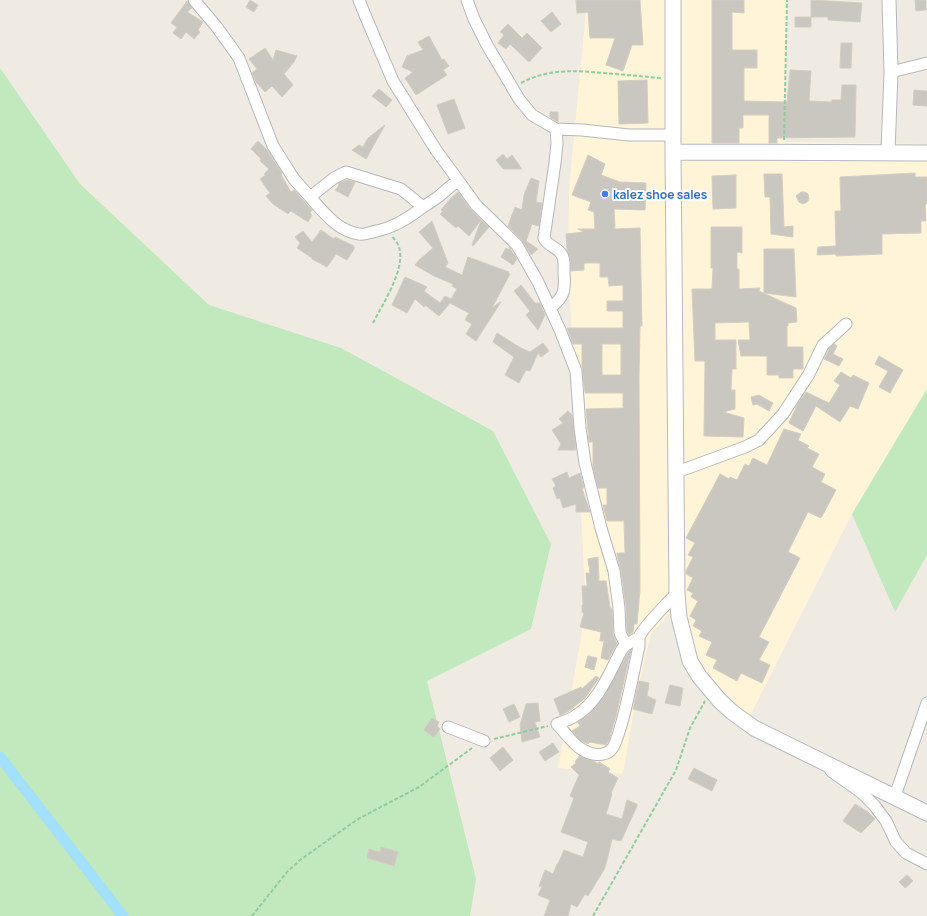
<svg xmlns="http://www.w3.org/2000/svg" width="927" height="916" font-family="Manrope,sans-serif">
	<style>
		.commercial { fill: #fff3d8 }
		.green { fill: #c1e9bd }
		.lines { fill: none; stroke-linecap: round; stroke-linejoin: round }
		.canal { stroke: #a3dfff; stroke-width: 11 }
		.building { fill: #cac6c0; stroke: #d4cdc1; fill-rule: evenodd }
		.minor-casing { stroke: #b4b7bb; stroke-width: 13 }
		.tertiary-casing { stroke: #b4b7bb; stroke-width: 15 }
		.secondary-casing { stroke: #b5b9bf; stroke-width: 17 }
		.path { stroke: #95cba0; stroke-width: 2; stroke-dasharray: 4 2; stroke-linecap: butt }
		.minor { stroke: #fff; stroke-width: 11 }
		.tertiary { stroke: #fff; stroke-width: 13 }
		.secondary { stroke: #fff; stroke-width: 15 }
		.shop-dot { fill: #3f7fe0; stroke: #fff; stroke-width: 1.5 }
		.labels { text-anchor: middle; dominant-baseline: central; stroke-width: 4; stroke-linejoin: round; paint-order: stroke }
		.shop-label { font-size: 12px; font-weight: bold; fill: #366cbe; stroke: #fff; text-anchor: start }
	</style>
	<rect width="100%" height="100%" fill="#efebe3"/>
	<path class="commercial" d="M587,0h200l-3,142 143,2v245l-75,125 -106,210 -45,-55 -22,-66 -28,31 -14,59 -14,81 -65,-6 28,-159 -18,-347 1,-72z"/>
	<path class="green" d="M0,68l80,116 129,121 132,43 152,83 58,113 -20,85 -104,52 49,198 -6,37h-470z
		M927,389v166l-32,57 -43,-98z"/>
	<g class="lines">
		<path class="canal" d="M0,757l123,159"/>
	</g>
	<path class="building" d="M250,0l8,5 -4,7 -8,-5z
		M576,0h64l3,45h-11l-9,26 -17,-6 9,-27h-25l-2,-26 -11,1z
		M712,0h32v13l-12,-1v38h25v18h-13v33l43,1 3,-32 21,1 -2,30 23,1v-2h9l1,-15h14l-1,52 -78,1v5h-8v-28h-26v13h-4v15h-27z
		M811,0l51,3 -2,19 -32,-2v-3h-17z
		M915,0h11v10l-10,1z
		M187,1l5,7 -5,4 16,10 -5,8 2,2 -6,7 -8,-7 -5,7 -8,-6 4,-6 -6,-4z
		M552,12l9,12 -10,8 -10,-11z
		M795,17h16v10h-16z
		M508,24l14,14 5,-5 15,15 -13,14 -19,-18 -4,5 -8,-6 6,-8 -4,-3z
		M429,36l13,24 2,-1 5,7 -6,4 4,5 -31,20 -11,-17 8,-6 -11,-5 5,-11 16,-6 -5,-8z
		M841,43h11l-1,25h-11z
		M265,48l8,12 3,-10 21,6 -3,6 -10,12 9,11 -11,12 -10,-11 -7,6 -9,-10 -4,-9 5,-4 -8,-10z
		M647,80l1,43 -29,1 -1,-43z
		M379,89l13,11 -6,7 -14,-11z
		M914,90l13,1v15l-14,-1z
		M454,99l11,29 -17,6 -11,-29z
		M550,112h8v10l-8,-5z
		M385,125l-19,34 -14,-9 7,-5 4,2 5,-9z
		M258,141l9,9 15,23 -1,2 10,17 3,-2 18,20 -2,3 2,2 -4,7 -17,-11 -3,3 -15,-10 -7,-8 4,-3 -10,-14 6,-4 -2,-1 5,-5 -9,-8 1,-2 -10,-10z
		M503,154l4,5 5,-4 10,14h-19l-7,-9z
		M588,155l17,9 -4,11 19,7 26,1 -1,27 -31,-1 1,20 25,-1 2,98h-2l-1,49 1,215 -3,34h-3l-1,8 -4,3 -2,-4 -1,-24 -5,-37 -4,-15v-2h8l-1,-32h-17l-4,-16h4v-17h-9l-5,-21v-25h-4l-3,-33 37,-1v-15h-38l-3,-26v-23h-9l-6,-16h56v-17h-16v-10h16v-16l-14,1 -1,-9h-8v-14h-16v7l-13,1 -1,-13 -3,-9 -1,-15 18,-2 -6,-3h17l-1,-17 -6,-2 3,-8 -19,-7zM602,344h19v31h-19z
		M915,173v4h12v27h-2l1,17h-5v12l-39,1v20l-46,2v-2l-19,1 1,-8 18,-1 -1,-35h6l-1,-34z
		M764,174h18l2,53 9,-1v11l-22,-3 -1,-37h-5z
		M736,175v33l-23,1 -1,-33z
		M531,178l8,3 -3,21 6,1 -3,23 -7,-2 -6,17 12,8 -7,6 -9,-15 -14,-14 7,-19 7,3 2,-15z
		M347,180l8,2 -7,15 -13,-7 3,-3 1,-4z
		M458,192l12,17 11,11 -12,16 -11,-10 -2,2 -16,-14 3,-3 -2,-1 10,-12z
		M801,192h4l3,2 1,5 -2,3 -4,2 -4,-2 -3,-6z
		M481,220l8,7 -16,19 -1,-1z
		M432,221l16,42 -3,4 17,8 6,-18 41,15 -1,1 2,1 -18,34 8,-6h1l-25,39 -10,-7 6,-10 -7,-4 4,-7 -19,-10 -11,13 -14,-11 -1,2 -9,-8 -8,14 -15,-8 13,-28 22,10 -3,4 16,12 5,-7 6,3 6,-10 -5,-3 1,-2 -19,-8 -19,-11 4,-5 14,-12 -14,-16z
		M711,227h31v26l-5,-1v17h2v20l21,-1 -1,3 37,17 1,14 -9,1v3h-1v21h16v22h-10v9h-14v-3h-12v-19h-26l-3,-16h12l-1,-18 -34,1v17h21v29h-4l-1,21h4v19l-12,3 21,6 -1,19 -39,-1 1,-75h-10l-3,-72h20l1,-21h-2z
		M321,230l13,9 1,-2 19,9v3l-7,11 -11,-6 -9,13 -15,-8v-1l-15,-10 3,-5 -5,-6 8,-6 9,11z
		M509,247l8,12 -4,6 -12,-8 5,-9 3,2z
		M764,249h30l2,48 -32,-4z
		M521,285l14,18h5l5,12 -7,15 -12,-15 4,-4 -16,-20z
		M497,333l24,15 9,4 13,-9 6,8 -8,6 -3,-4 -8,18 -4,-1 -7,13 -14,-8 9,-18 -21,-15z
		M834,344l3,2 -4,8 10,5 -4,7 -15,-7 5,-10z
		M879,356l24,14 -13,23 -11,-6 9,-16 -13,-7z
		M841,372l10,6 2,-3 16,8 -11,26 -8,-3 -10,16 -24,-16 -13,25 -14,-8 9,-20 8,-11 23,11 11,-18 -6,-4z
		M759,395l14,8 -4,8 -12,-7 -4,1 -2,-8z
		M568,411l4,4 4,35h-18l3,-6 -9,-14 11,-7 -4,-4z
		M784,429l17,5 -3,6 11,6 -2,2 12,6 -7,13 13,7 -4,8 15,8 -15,28 -13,-6 -20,40 12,6 -41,79 10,5 -10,18 11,5 -8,18 -21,-10 -4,8 -24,-13 4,-8 -11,-5 6,-13 -13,-6 3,-5 -9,-5 3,-6 -6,-4 8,-15 -7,-4 2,-4 -6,-3 6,-12 -7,-4v-3l7,-14 -5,-2 7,-12 -9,-5 34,-64 9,5 1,-2 7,3 8,-16 4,2 4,-8 14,7z
		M567,472l2,6 11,-5 4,15h-2l8,24h-14v-8l-13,4 -3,-10 -3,1 -4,-11 3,-2 -4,-7z
		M598,557l1,24h7l4,26 2,2 1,25 4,10 -9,16 -7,-2 3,-17h-4l1,-9 -21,-5 4,-14 -2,-1v-7h1l-1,-19h5l-1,-13h4l-2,-14z
		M631,650l-15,66 -7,24 -3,5 -16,-3 -2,2 -8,-4 -8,-9 8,-5 -2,-4 10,-7 14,-16 26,-46z
		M588,656l9,2 -3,12 -9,-3z
		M596,676l3,2 -14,20 -16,13 -9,4 -6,-16 27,-12 1,2z
		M639,681l10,2 -2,13 9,4 -4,14 -19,-5z
		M670,685l13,3 -3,18 -15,-3z
		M538,703l2,18 -5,1 5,15 -18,5 -2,-17 6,-21z
		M514,704l6,13 -11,5 -6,-13z
		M432,718l7,4 -2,4 3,3 -6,8 -10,-7z
		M553,743l6,9 -14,9 -6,-9z
		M503,747l10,13 -13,11 -10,-13z
		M579,756l15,5 4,3 1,-2 11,7 -2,3 10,6 -7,15 1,1 -6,20 16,5 5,-19 10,4v2l-16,35 -9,-2 -7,29 -17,28 -3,-2 -8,13 -6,-3 -3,12h-24l6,-16 -12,-5 4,-8 -3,-1 6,-16 8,4 4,-10h1l6,-14 19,7 5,-15 -27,-10 13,-34 -4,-2 9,-21 -8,-8 5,-4 -1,-1z
		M694,768l23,12 -5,11 -24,-12z
		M855,804l13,8 7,7 -14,14 -18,-12z
		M381,847l17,5 -4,14 -27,-8 2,-9 11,3z
		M907,875l6,6 -8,7 -6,-6z"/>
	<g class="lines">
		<g class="minor-casing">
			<path id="minor" d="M194,0l22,26 23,32 34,88 21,33 16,18 24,-19 12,-6 55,17 22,18 15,-10 20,-17
				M359,0l6,15 28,66 43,69 22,30 18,25 41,40 21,37 22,48 16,41 4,57 5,35 16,65 13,43 5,37 1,25 4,8 4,3
				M467,0l7,19 13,26 32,54 13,16 24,14 26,1 47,5h44
				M891,72l36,-9
				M310,197c13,15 28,34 49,37 5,1 12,-2 18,-3 18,-4 32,-13 46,-24
				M551,307c15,-11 14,-19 13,-36 0,-5 1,-11 -2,-16 -4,-8 -15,-9 -18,-17l11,-75 2,-20 -1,-14
				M677,472l68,-25 14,-7 24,-26 26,-40 14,-29 23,-21
				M639,637l-13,8 -4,4c-13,24 -23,53 -47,67 -5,4 -12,5 -18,8 8,8 16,21 26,26 8,5 20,7 28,0 10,-10 24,-86 28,-104 0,-2 0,-6 0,-9 3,-8 30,-36 38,-44
				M448,727l36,14
				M831,771l31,22 12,12 12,16 10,21 10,11 21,11
				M895,796l32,-93"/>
		</g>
		<g class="tertiary-casing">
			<path id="tertiary" d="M888,152l3,-80 -2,-72"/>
		</g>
		<g class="secondary-casing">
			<path id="secondary" d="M673,0v152l4,441 2,24 11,44 9,15 21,25 12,11 22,16 173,85
				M673,152l254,1"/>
		</g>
		<path class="path" d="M521,83c29,-16 61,-12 94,-9 16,1 31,3 47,4
			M784,140l3,-140
			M373,323c10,-20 33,-54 26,-76 -1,-4 -5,-8 -7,-11
			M494,739l54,-13
			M252,916l35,-44 13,-12 58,-41 61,-32 53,-39
			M593,916l83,-146 14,-42 15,-27"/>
		<use href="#minor" class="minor"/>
		<use href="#tertiary" class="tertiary"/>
		<use href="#secondary" class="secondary"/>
	</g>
	<circle class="shop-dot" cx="605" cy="194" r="4"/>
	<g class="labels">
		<g class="shop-label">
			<text x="613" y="194">kalez shoe sales</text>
		</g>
	</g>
</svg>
